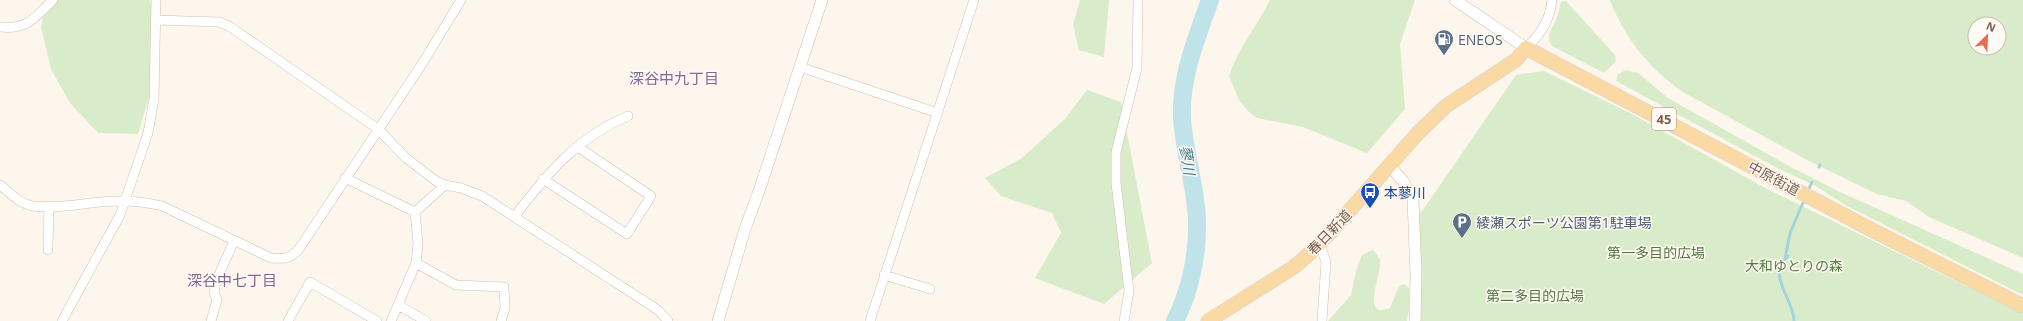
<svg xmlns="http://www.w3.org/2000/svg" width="2023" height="321" font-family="'Open Sans','Noto Sans JP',sans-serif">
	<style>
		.green { fill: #d8ecc9; fill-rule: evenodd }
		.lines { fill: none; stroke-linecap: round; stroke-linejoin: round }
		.stream { stroke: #a5d3da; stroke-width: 3 }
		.river { stroke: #bfe3e8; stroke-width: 18 }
		.minor-casing { stroke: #d1beb0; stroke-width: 10 }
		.tertiary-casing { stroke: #d1beb0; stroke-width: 12 }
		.primary-casing { stroke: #dad1cd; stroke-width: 15 }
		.minor { stroke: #fff; stroke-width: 9 }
		.tertiary { stroke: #fff; stroke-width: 11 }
		.primary { stroke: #fbd9a5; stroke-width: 14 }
		.labels { text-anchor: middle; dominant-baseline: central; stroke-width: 3; stroke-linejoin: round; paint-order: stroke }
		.shield { fill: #fffaf3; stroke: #a28b7f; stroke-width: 1 }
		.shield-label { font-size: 13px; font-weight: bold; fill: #7a5c4d }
		.service-label { font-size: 14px; fill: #4e5e75; stroke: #fffaf3; text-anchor: start }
		.street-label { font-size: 14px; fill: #7a5c4d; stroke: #fffaf3 }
		.transit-label { font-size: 14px; fill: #164399; stroke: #fffaf3; text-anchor: start }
		.park-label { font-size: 14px; fill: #537a41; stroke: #fffaf3 }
		.neighbourhood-label { font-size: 15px; fill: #846695; stroke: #fffaf3 }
		.water-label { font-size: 15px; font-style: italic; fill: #437c86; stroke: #fffaf3 }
	</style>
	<rect width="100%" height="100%" fill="#fdf6ec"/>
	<path class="green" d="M47,0h103l5,37 -4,54 -13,43 -40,-1 -28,-30 -19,-34 -10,-42z
		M1080,0h29l-5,57 -25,-7 -6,-25z
		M1270,0h145l-15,44 5,65 -38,44 -64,-26 -46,-9 -8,-6 -10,-12 -10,-24c9,-28 28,-50 41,-76z
		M1610,0h413v258l-94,-41 -23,-16 -29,-7 -70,-34 -124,-68c-34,-24 -58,-53 -73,-92zM1975,24h24v24h-24z
		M1566,1l49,54 1,6 -12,12 -52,-27c-8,-13 2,-17 5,-29 2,-5 2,-10 4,-15z
		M1626,70l12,3 30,25 121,68 51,26 183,82v21l-176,-89 -33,-21 -37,-17 -161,-87 2,-7z
		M1544,71l88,43 135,75 256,125v7h-602v-53h-1v-54l96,-139z
		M1087,90l34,12 31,161 -48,41 -69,-26 26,-45 -9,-20 -51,-17 -16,-18 37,-20 43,-39z
		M1373,250c2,3 6,7 7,10 3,11 -21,61 10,48l9,-22 5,-2 5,4v21l-2,12h-79l23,-26 5,-24 6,-16z"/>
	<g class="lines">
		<path class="stream" d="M1819,167l1,-2
			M1808,191l4,-9
			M1788,256c-23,18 7,45 6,65
			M1785,259l5,-26 15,-35"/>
		<path class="river" d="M1175,321c15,-30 23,-66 22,-100 -1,-35 -13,-69 -15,-103 -2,-40 15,-81 28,-118"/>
		<g class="minor-casing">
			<path id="minor" d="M156,20l63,2 10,4 149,103 28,29 30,23 9,4 16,3 21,8 176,114 10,11
				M0,27c28,3 34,-9 53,-27
				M1526,48c15,-14 24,-28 26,-48
				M800,67l138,46
				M345,178l70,34
				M543,179l84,55 24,-38 -73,-49
				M0,185c10,8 20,19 33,21 22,3 46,-2 68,-4 20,-2 41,-1 61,4l109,52c13,1 19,1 28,-9l123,-185 39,-64
				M415,212l30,-27
				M514,217c33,-43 62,-79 114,-101
				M1320,244l6,18 -4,59
				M48,250l1,-44
				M416,263l40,22 48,2 1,21 -4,13
				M884,275l46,14
				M398,305l28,16
				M62,321l58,-106 28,-82 6,-34 2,-99
				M211,321l6,-21 -3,-8 3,-13 17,-38
				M288,321l22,-39 67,39
				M391,321l25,-58 2,-20 -3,-31
				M870,321l104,-321
				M1124,321l5,-30 -13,-108v-31l21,-84 1,-68"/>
		</g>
		<g class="tertiary-casing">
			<path id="tertiary" d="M1455,0l71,48
				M1390,166l13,15 10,18 3,77 -1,45
				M718,321l27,-92 14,-38 63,-191"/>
		</g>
		<g class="primary-casing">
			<path id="primary" d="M1208,321l86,-54 16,-14 18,-18 90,-102 28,-27 70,-46 10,-12 346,182 151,76"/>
		</g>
		<use href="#minor" class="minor"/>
		<use href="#tertiary" class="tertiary"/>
		<use href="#primary" class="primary"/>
	</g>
	<defs>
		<g id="fuel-pin" transform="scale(1)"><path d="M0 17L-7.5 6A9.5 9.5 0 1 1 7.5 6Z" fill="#5c6f8a" stroke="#fffaf3"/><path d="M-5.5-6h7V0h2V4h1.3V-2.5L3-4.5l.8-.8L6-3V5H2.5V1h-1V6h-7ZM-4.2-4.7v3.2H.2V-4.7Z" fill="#fff"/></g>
		<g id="bus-pin" transform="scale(1)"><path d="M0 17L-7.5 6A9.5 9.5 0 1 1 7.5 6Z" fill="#1a4fb4" stroke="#fffaf3"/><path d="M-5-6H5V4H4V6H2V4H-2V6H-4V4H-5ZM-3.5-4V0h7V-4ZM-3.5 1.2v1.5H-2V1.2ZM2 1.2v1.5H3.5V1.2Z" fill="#fff"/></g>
		<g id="parking-pin" transform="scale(1)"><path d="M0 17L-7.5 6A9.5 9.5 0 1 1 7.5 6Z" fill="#5c6f8a" stroke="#fffaf3"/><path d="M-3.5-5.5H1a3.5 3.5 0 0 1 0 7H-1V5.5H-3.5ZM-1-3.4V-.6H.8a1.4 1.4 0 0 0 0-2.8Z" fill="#fff"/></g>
	</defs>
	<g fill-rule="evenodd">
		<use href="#fuel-pin" x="1444" y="39"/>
		<use href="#bus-pin" x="1370" y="192"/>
		<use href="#parking-pin" x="1462" y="222"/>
	</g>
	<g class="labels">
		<rect class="shield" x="1652" y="108" width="24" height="22" rx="3"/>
		<g class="shield-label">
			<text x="1664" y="119">45</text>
		</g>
		<g class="service-label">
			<text x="1458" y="39">ENEOS</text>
			<text x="1476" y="222">綾瀬スポーツ公園第1駐車場</text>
		</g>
		<g class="street-label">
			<text transform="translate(1774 178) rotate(28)">中原街道</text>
			<text transform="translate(1329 232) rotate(-46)">春日新道</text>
		</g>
		<g class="transit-label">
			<text x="1384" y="192">本蓼川</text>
		</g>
		<g class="park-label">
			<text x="1656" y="252">第一多目的広場</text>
			<text x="1794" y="265">大和ゆとりの森</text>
			<text x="1535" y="295">第二多目的広場</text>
		</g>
		<g class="neighbourhood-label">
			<text x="674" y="78">深谷中九丁目</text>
			<text x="232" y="280">深谷中七丁目</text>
		</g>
		<g class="water-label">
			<text transform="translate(1188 160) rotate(82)">蓼川</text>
		</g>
	</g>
	<g transform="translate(1987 36) rotate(24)"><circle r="19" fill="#fffaf3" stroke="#cabbb1"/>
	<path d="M0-3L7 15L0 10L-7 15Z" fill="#e76f51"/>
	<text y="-6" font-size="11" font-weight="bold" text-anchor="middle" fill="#7a5c4d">N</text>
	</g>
</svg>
